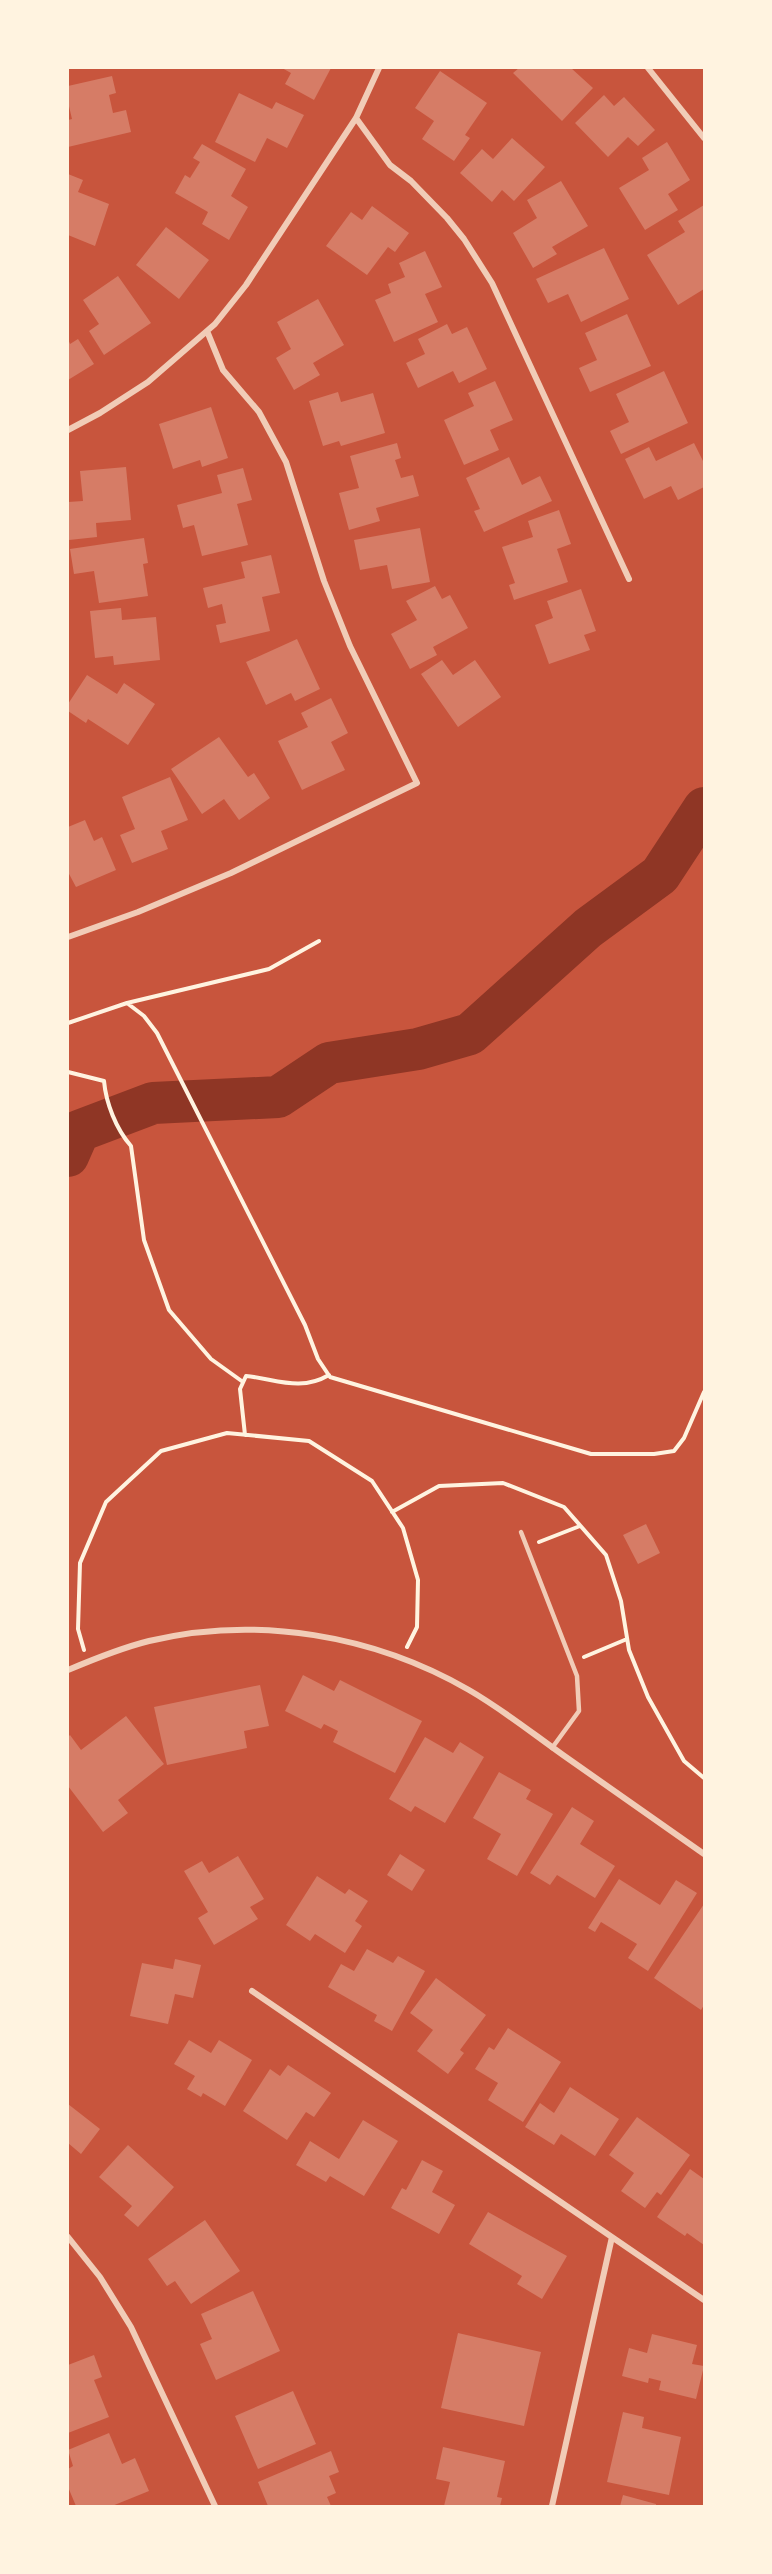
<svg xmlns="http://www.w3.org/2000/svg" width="772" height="2574" font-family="Lora,serif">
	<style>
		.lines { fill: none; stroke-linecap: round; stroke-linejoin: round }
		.river { stroke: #8f3625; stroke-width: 42 }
		.building { fill: #d67c66 }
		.path { stroke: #fff3e0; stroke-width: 4 }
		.service { stroke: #f1ccb7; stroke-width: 4.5 }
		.minor { stroke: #f1ccb7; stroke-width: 6 }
	</style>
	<rect width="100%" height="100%" fill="#c8553d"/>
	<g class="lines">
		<path class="river" d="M68,1156l11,-25 74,-28 125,-6 51,-34 89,-14 52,-15 118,-106 72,-53 44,-67"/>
	</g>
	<path class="building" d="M282,68h49l-17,32 -29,-16 6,-11z
		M519,68h52l22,20 -31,33 -49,-48z
		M440,71l47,32 -22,32 5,3 -16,23 -32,-22 12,-18 -19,-13z
		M112,76l4,17 -7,2 4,18 13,-3 5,22 -63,15v-27l4,-1 -4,-17v-16z
		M239,93l33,16 4,-7 28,13 -17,33 -20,-10 -12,24 -40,-20z
		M604,95l10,11 10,-9 31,33 -17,16 -10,-9 -20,20 -33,-34z
		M512,138l33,29 -31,34 -12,-11 -10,12 -32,-29 22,-24 11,10z
		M667,142l23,38 -22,14 10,16 -33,20 -26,-42 30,-18 -7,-12z
		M202,144l44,25 -15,27 17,11 -19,33 -27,-16 6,-12 -33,-19 10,-18 5,3 10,-16 -7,-4z
		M68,174l15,6 -5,12 31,12 -14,42 -27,-11z
		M561,181l27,45 -36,21 5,7 -24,14 -20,-35 24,-15 -10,-18z
		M704,205v84l-26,16 -31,-50 38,-23 -7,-11z
		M372,206l37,27 -14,19 -7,-5 -21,28 -41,-29 25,-34 11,8z
		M166,227l43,33 -30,39 -43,-34z
		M604,248l25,51 -48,23 -13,-28 -20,9 -12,-24z
		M425,251l17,36 -17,7 13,28 -44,20 -19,-42 16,-7 -3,-9 17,-7 -6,-14z
		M118,276l33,47 -47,32 -15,-24 10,-7 -16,-24z
		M318,299l26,46 -31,18 7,12 -26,15 -18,-32 15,-9 -14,-27z
		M627,314l24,52 -61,26 -11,-24 18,-8 -12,-27z
		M447,324l5,10 15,-7 20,42 -28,14 -6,-12 -35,17 -12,-25 19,-9 -7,-15z
		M68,339l2,5 8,-5 16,25 -26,16z
		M664,371l24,52 -67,31 -11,-23 19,-9 -13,-28z
		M495,381l18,39 -23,10 9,20 -35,15 -20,-45 30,-14 -6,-13z
		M338,392l3,10 32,-9 12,40 -44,13 -2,-5 -16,5 -14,-45z
		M211,407l17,51 -26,9 -2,-7 -27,9 -14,-45z
		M397,443l4,15 -6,2 6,18 12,-3 6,21 -43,12 4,13 -31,9 -10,-37 20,-5 -9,-32z
		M694,443l10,20v24l-26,13 -7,-14 -27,13 -19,-40 24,-12 7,14z
		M509,457l13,28 18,-9 12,25 -68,31 -10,-21 6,-2 -14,-31z
		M126,467l5,53 -35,3 1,14 -28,3 -1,-38 15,-1 -3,-30z
		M243,468l9,32 -15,4 11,41 -46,11 -8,-31 -11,3 -6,-23 45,-12 -5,-18z
		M559,510l12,34 -14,5 11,33 -54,18 -5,-15 6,-2 -13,-36 31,-10 -5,-16z
		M420,528l10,54 -38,7 -5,-24 -27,5 -6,-30z
		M144,538l4,25 -5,1 5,32 -49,7 -5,-32 -20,3 -4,-25z
		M271,555l9,38 -18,4 8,34 -50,12 -4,-18 10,-2 -4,-19 -14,4 -5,-20 42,-10 -4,-16z
		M435,586l7,13 8,-4 18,33 -35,19 4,8 -27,14 -19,-35 26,-14 -11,-19z
		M581,589l15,42 -12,4 6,15 -41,14 -14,-39 18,-7 -6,-17z
		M121,608l1,12 34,-3 4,43 -46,5 -1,-9 -18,2 -5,-47z
		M297,639l23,50 -25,12 -4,-8 -25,12 -20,-43z
		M442,660l11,15 22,-15 26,37 -43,30 -37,-53z
		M87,675l30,19 7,-11 31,21 -27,41 -40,-26 -2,4 -18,-12v-7z
		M331,698l17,35 -17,9 14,28 -43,20 -24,-49 30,-14 -7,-14z
		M219,737l29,40 6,-4 16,25 -31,22 -15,-21 -22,15 -31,-45z
		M170,777l18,43 -27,11 7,18 -36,14 -12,-28 15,-6 -13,-32z
		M85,820l9,21 8,-4 14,33 -40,17 -8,-15v-45z
		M646,1524l14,29 -22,11 -15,-29z
		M303,1675l31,16 6,-11 82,41 -27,52 -62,-31 5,-11 -14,-7 -3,5 -36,-18z
		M260,1685l9,41 -25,5 3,17 -80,17 -13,-58z
		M126,1716l38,48 -46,36 10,13 -25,19 -35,-46v-49l2,-2 11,15z
		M425,1737l28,16 7,-11 24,15 -39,66 -30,-17 -4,6 -22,-13z
		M499,1772l32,18 -5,9 27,15 -36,62 -30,-17 14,-25 -28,-16z
		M572,1807l22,14 -14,23 35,22 -20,32 -38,-23 -7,10 -20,-12z
		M400,1854l25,16 -13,21 -25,-16z
		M238,1856l26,43 -14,8 8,12 -44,26 -16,-27 10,-6 -24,-41 18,-10 7,12z
		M317,1876l28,18 4,-5 19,12 -13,20 7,5 -17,27 -30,-19 -5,7 -24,-16z
		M619,1879l41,26 16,-25 21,13 -49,78 -20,-13 9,-14 -36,-22 -6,10 -7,-4z
		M704,1904v101l-3,5 -47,-32z
		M367,1949l26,14 5,-7 27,15 -33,60 -18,-10 3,-6 -49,-28 13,-23 13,7z
		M175,1959l26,6 -8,33 -18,-4 -7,30 -38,-8 12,-53 31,6z
		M436,1978l50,37 -26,35 4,3 -16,21 -31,-23 16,-21 -23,-17z
		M508,2028l53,34 -38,60 -35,-22 10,-17 -23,-14 14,-22 5,3z
		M189,2040l22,13 8,-13 33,20 -27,46 -22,-13 -2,4 -14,-8 8,-13 -21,-12z
		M288,2065l43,28 -17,24 -8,-5 -19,28 -44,-29 27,-42 10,7z
		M570,2087l49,32 -24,37 -34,-22 -7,11 -29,-18 15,-24 14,10z
		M68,2104l32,25 -19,25 -13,-11z
		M637,2117l53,38 -29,40 -4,-3 -12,16 -24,-17 13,-18 -25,-18z
		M363,2120l35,21 -34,55 -34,-20 -4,6 -30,-17 14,-24 29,18z
		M128,2145l46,42 -36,40 -14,-12 8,-9 -33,-29z
		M422,2160l21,11 -11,21 23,13 -16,29 -48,-26 11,-20 4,2z
		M690,2169l14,10v66l-17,-12 -2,3 -28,-19z
		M488,2212l79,44 -25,43 -25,-15 5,-8 -53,-32z
		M205,2220l35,51 -49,33 -16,-23 -8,5 -19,-27z
		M253,2291l27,60 -64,29 -16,-36 12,-5 -11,-25z
		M458,2333l83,19 -17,74 -83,-18z
		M652,2334l45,11 -5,19 12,2 -8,33 -37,-9 2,-9 -12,-3 -1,5 -26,-7 7,-28 18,5z
		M94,2355l8,22 -8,3 15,37 -41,16v-68z
		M293,2391l23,53 -58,25 -23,-53z
		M623,2412l21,5 -2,11 39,9 -12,58 -62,-13z
		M109,2433l13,31 13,-6 14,33 -37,15h-36l-8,-19v-18l5,-3 -5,-16z
		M443,2447l62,14 -8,36 5,1 -2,8h-56l6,-24 -14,-3z
		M331,2451l8,21 -10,4 7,17 -9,4 4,9h-63l-10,-24z
		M623,2495l33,9v2h-36z"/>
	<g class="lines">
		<path class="path" d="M127,1003l17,13 13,17 148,292 13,34 12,18 261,77h63l20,-3 10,-13 20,-46
			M68,1023l59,-20 142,-34 50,-28
			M68,1072l36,9c2,22 12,48 27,65l13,94 25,70 42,49 32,23
			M245,1435l-5,-46 6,-13c30,3 54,16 83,-1
			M392,1512l47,-26 64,-3 61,24 42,48 15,46 8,49 19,47 36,64 20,17
			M539,1542l41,-16
			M84,1650l-6,-21 2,-66 26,-61 55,-51 66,-18 82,8 63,40 31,47 15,52 -1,47 -10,20
			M584,1657l43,-18"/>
		<path class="service" d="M521,1532l56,144 2,35 -27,37"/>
		<path class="minor" d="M648,68l56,70
			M356,118l34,47 21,16 36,37 17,21 28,44 137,296
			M68,430l32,-17 48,-31 67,-58 31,-39 110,-167 23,-50
			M68,937l70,-25 93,-39 186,-90 -67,-137 -26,-65 -38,-119 -27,-50 -36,-42 -16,-39
			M68,1670c26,-11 53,-22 81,-29 108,-26 225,-6 320,49 33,19 63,43 94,65 47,33 94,66 141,99
			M252,1991l452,309
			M68,2237l32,40 31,50 84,179
			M552,2506l60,-269"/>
	</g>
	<rect width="772" height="2574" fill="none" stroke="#fff3e0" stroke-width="138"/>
</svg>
